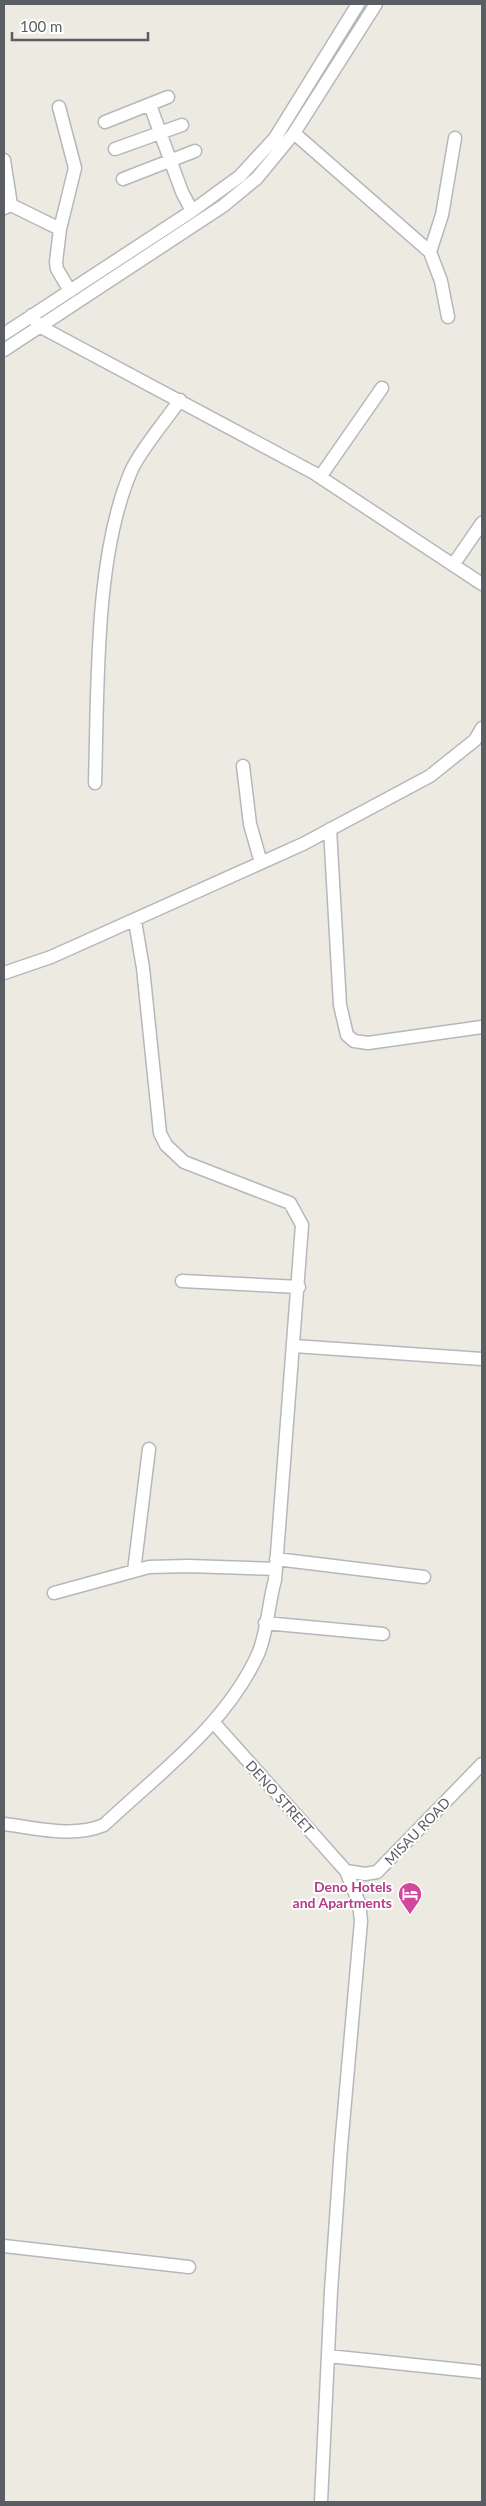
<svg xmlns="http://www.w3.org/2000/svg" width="486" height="2506" font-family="Lato,sans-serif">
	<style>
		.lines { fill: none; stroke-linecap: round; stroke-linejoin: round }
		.minor-casing { stroke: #b4b8bc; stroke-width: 15 }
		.minor { stroke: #fff; stroke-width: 12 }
		.labels { text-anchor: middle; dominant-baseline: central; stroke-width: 4; stroke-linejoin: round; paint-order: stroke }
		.street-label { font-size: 14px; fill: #5a5e62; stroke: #fff }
		.hotel-label { font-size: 14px; font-weight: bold; fill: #b23c85; stroke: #fff; text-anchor: end }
	</style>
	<rect width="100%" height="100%" fill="#edeae2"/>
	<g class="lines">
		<g class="minor-casing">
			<path id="minor" d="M150,105l32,87 10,19
				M59,107l16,61 -15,61 -4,33 1,7 13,22
				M105,122l63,-25
				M294,133l136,119 11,29 7,36
				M115,149l67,-24
				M4,160l7,45
				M123,179l72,-28
				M4,208l7,-3 49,24
				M430,252l12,-37 13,-77
				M32,315l7,11 275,147 168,111
				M4,334l188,-123 48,-35 35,-38 83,-134
				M4,350l219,-144 34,-28 37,-45 82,-129
				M320,477l62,-89
				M453,565l29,-42
				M243,766l7,58 11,39
				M95,783c3,-94 -1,-228 37,-314 10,-21 34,-49 48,-69
				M330,829l10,176 7,30 7,6 14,2 114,-16
				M4,973l47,-16 252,-113 127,-68 45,-36 7,-12
				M182,1281l117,6
				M294,1346l188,13
				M276,1559l148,18
				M134,1571l15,-122
				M54,1593l95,-26 39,-1 88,3
				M265,1623l118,11
				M214,1723l132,148 13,32 2,18 -20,226 -10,144 -10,211
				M4,1824c32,4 69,14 100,1 55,-52 122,-100 154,-171 10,-23 10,-50 17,-74l27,-355 -12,-22 -106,-41 -18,-17 -6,-12 -17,-165 -8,-47
				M346,1871l19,3 12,-2 105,-108
				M4,2246l185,21
				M328,2356l154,16"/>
		</g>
		<use href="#minor" class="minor"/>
	</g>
	<defs>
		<g id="hotel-pin" transform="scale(1.25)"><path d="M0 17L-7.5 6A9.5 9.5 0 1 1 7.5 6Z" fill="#d1479c" stroke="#fff"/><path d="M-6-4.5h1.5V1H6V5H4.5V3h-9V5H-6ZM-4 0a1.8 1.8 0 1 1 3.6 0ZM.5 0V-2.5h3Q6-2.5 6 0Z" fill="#fff"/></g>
	</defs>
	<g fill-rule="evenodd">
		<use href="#hotel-pin" x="410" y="1894"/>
	</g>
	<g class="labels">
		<g class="street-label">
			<text transform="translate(280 1797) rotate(48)">DENO STREET</text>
			<text transform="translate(417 1831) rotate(-46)">MISAU ROAD</text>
		</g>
		<g class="hotel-label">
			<text x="392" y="1886">Deno Hotels<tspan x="392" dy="16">and Apartments</tspan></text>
		</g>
	</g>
	<rect width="486" height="2506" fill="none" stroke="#5a5e62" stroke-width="10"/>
	<path d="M12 32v8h136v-8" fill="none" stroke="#5a5e62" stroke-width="2.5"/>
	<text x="20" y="32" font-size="15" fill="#5a5e62" stroke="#ffffff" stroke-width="4" paint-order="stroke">100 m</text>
</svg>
